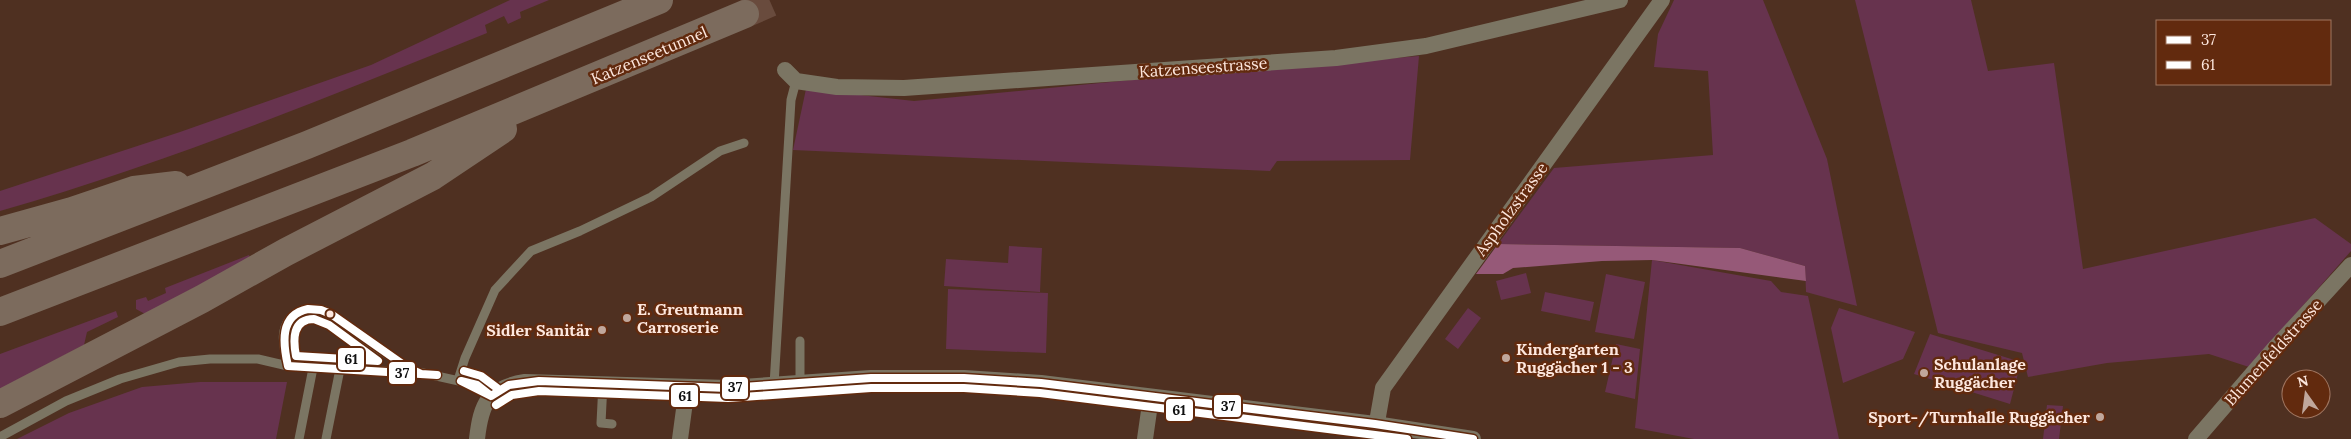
<svg xmlns="http://www.w3.org/2000/svg" width="2351" height="439" font-family="Lora,serif">
	<style>
		.green { fill: #67334e }
		.forest { fill: #965978 }
		.lines { fill: none; stroke-linecap: round; stroke-linejoin: round }
		.motorway-tunnel { stroke: #694b3d; stroke-width: 28; stroke-dasharray: 28 14; stroke-linecap: butt }
		.service { stroke: #7b7563; stroke-width: 9 }
		.minor { stroke: #7b7563; stroke-width: 16 }
		.motorway { stroke: #7c6b5d; stroke-width: 28 }
		.bus-1-casing { stroke: #622a0e; stroke-width: 11 }
		.bus-2-casing { stroke: #622a0e; stroke-width: 11 }
		.bus-1 { stroke: #fff; stroke-width: 8 }
		.bus-2 { stroke: #fff; stroke-width: 8 }
		.bus-dot { fill: #fde7de; stroke: #622a0e; stroke-width: 2 }
		.poi-dot { fill: #c0a79c; stroke: #622a0e; stroke-width: 2 }
		.labels { text-anchor: middle; dominant-baseline: central; stroke-width: 5; stroke-linejoin: round; paint-order: stroke }
		.street-label { font-size: 16px; fill: #fde7de; stroke: #622a0e }
		.poi-label { font-size: 16px; font-weight: bold; fill: #fde7de; stroke: #622a0e; text-anchor: start }
		.line-badge { stroke: #622a0e; stroke-width: 2 }
		.pale-badge-label { font-size: 14px; text-anchor: middle; font-weight: bold; fill: #111 }
	</style>
	<rect width="100%" height="100%" fill="#4f3021"/>
	<path class="green" d="M510,0h39l-29,12 1,6 -13,6 -4,-8 -19,9 2,8c-161,65 -320,130 -487,178v-20l180,-59 191,-67z
		M1674,0h89l64,159 30,147 -51,-14 -1,-26 -65,-18 -242,-4 56,-76 159,-13 -5,-84 -54,-4 4,-33z
		M1855,0h116l17,71 66,-8 29,206 232,-51 36,26v7l-102,116 -40,-13 -102,9 -79,14 -6,-24 -84,-20z
		M1419,56l-9,104 -133,1 -7,10 -477,-21 13,-61 108,12 217,-21z
		M1009,246l33,2 -2,44 -96,-6 2,-27 62,4z
		M249,255l1,3 -105,56 -9,-5v-9l10,-3 2,4 18,-8 -1,-5z
		M1652,260l119,21 10,11 27,4 31,143h-145l-59,-11z
		M1526,273l5,20 -30,7 -5,-19z
		M1606,274l39,8 -11,57 -39,-7z
		M948,289l100,4 -2,60 -100,-4z
		M1545,292l49,10 -4,19 -49,-10z
		M1468,308l13,10 -23,31 -13,-10z
		M1839,308l76,24 -12,27 -60,24 -12,-55z
		M116,311l2,6 -31,15 -3,13 -84,44v-35z
		M1930,334l91,28 -11,42 -96,-30z
		M1616,344l24,5 -5,50 -30,-7z
		M200,382h87l-11,57h-259l52,-26 73,-26z
		M2047,405l16,1 -4,33h-16z"/>
	<path class="forest" d="M1498,244l242,4 65,18 1,15 -154,-21 -50,1 -89,7 -10,6h-27z"/>
	<g class="lines">
		<path class="motorway-tunnel" d="M745,14l32,-14"/>
		<path class="service" d="M288,366c-5,-20 -11,-43 11,-54 8,-4 19,-4 26,-1 16,7 30,22 44,32 15,10 31,19 46,28
			M458,380l7,-22 30,-68 36,-39 49,-20 71,-34 69,-46 24,-8
			M603,383l-2,40 11,1
			M800,383v-42
			M774,385l17,-285 5,-19
			M0,437l66,-36 54,-22 59,-17 31,-3h48l30,7 135,7 54,12 14,11
			M299,439l14,-71
			M326,439l14,-70"/>
		<path class="minor" d="M785,70l11,11 41,6 67,1 432,-30 90,-12 194,-46
			M477,439c4,-36 11,-51 48,-57l203,6 143,-10h93l77,5 334,41 98,15
			M680,439l7,-52
			M1145,439l6,-42
			M1374,439l9,-51 279,-388
			M2196,439l77,-89 78,-85"/>
		<path class="motorway" d="M0,231l72,-20 62,-21 42,-5
			M0,264l307,-119 352,-145
			M0,312l412,-159 333,-139
			M0,404l202,-105 84,-47 147,-76 70,-47"/>
		<g class="bus-1-casing">
			<path id="bus-1" d="M308,309l13,1 10,4 77,54 13,6 16,1 -149,-9c-5,-22 -9,-51 20,-57z
				M461,381l16,4 14,11z
				M491,396l18,-11 30,-4 189,7 143,-10h93l77,5 334,41 98,15"/>
		</g>
		<g class="bus-2-casing">
			<path id="bus-2" d="M314,319l15,6 49,36 -82,-5c-3,-16 -4,-37 18,-37z
				M464,371l17,5 16,12
				M496,405l16,-10 27,-4 189,7 143,-10h93l76,5 367,46"/>
		</g>
		<use href="#bus-1" class="bus-1"/>
		<use href="#bus-2" class="bus-2"/>
	</g>
	<circle class="bus-dot" cx="330" cy="314" r="4.5"/>
	<g class="poi-dot">
		<circle cx="627" cy="318" r="5"/>
		<circle cx="602" cy="330" r="5"/>
		<circle cx="1506" cy="358" r="5"/>
		<circle cx="1924" cy="373" r="5"/>
		<circle cx="2100" cy="417" r="5"/>
	</g>
	<g class="labels">
		<g class="street-label">
			<text transform="translate(649 55) rotate(-23)">Katzenseetunnel</text>
			<text transform="translate(1203 67) rotate(-4)">Katzenseestrasse</text>
			<text transform="translate(1511 209) rotate(-54)">Aspholzstrasse</text>
			<text transform="translate(2273 352) rotate(-48)">Blumenfeldstrasse</text>
		</g>
		<g class="poi-label">
			<text x="637" y="309">E. Greutmann<tspan x="637" dy="18">Carroserie</tspan></text>
			<text x="592" y="330" text-anchor="end">Sidler Sanitär</text>
			<text x="1516" y="349">Kindergarten<tspan x="1516" dy="18">Ruggächer 1 - 3</tspan></text>
			<text x="1934" y="364">Schulanlage<tspan x="1934" dy="18">Ruggächer</tspan></text>
			<text x="2090" y="417" text-anchor="end">Sport-/Turnhalle Ruggächer</text>
		</g>
	</g>
	<g class="line-badge">
		<rect x="337" y="347" width="28" height="24" rx="5" fill="#fff"/>
		<rect x="388" y="361" width="28" height="24" rx="5" fill="#fff"/>
		<rect x="721" y="376" width="28" height="24" rx="5" fill="#fff"/>
		<rect x="670" y="384" width="29" height="24" rx="5" fill="#fff"/>
		<rect x="1213" y="394" width="29" height="24" rx="5" fill="#fff"/>
		<rect x="1165" y="398" width="29" height="24" rx="5" fill="#fff"/>
	</g>
	<g class="pale-badge-label">
		<text x="351" y="364">61</text>
		<text x="402" y="378">37</text>
		<text x="735" y="392">37</text>
		<text x="685" y="401">61</text>
		<text x="1228" y="411">37</text>
		<text x="1179" y="415">61</text>
	</g>
	<rect x="2156" y="20" width="175" height="65" fill="#622a0e" stroke="#a07661"/>
	<rect x="2166" y="36" width="25" height="8" fill="#ffffff" stroke="#a07661"/>
	<text x="2201" y="45" font-size="15" fill="#fde7de">37</text>
	<rect x="2166" y="61" width="25" height="8" fill="#ffffff" stroke="#a07661"/>
	<text x="2201" y="70" font-size="15" fill="#fde7de">61</text>
	<g transform="translate(2306 394) rotate(346)"><circle r="24" fill="#622a0e" stroke="#a07661"/>
	<path d="M0-4L9 19L0 12L-9 19Z" fill="#c0a79c"/>
	<text y="-8" font-size="14" font-weight="bold" text-anchor="middle" fill="#fde7de">N</text>
	</g>
</svg>
